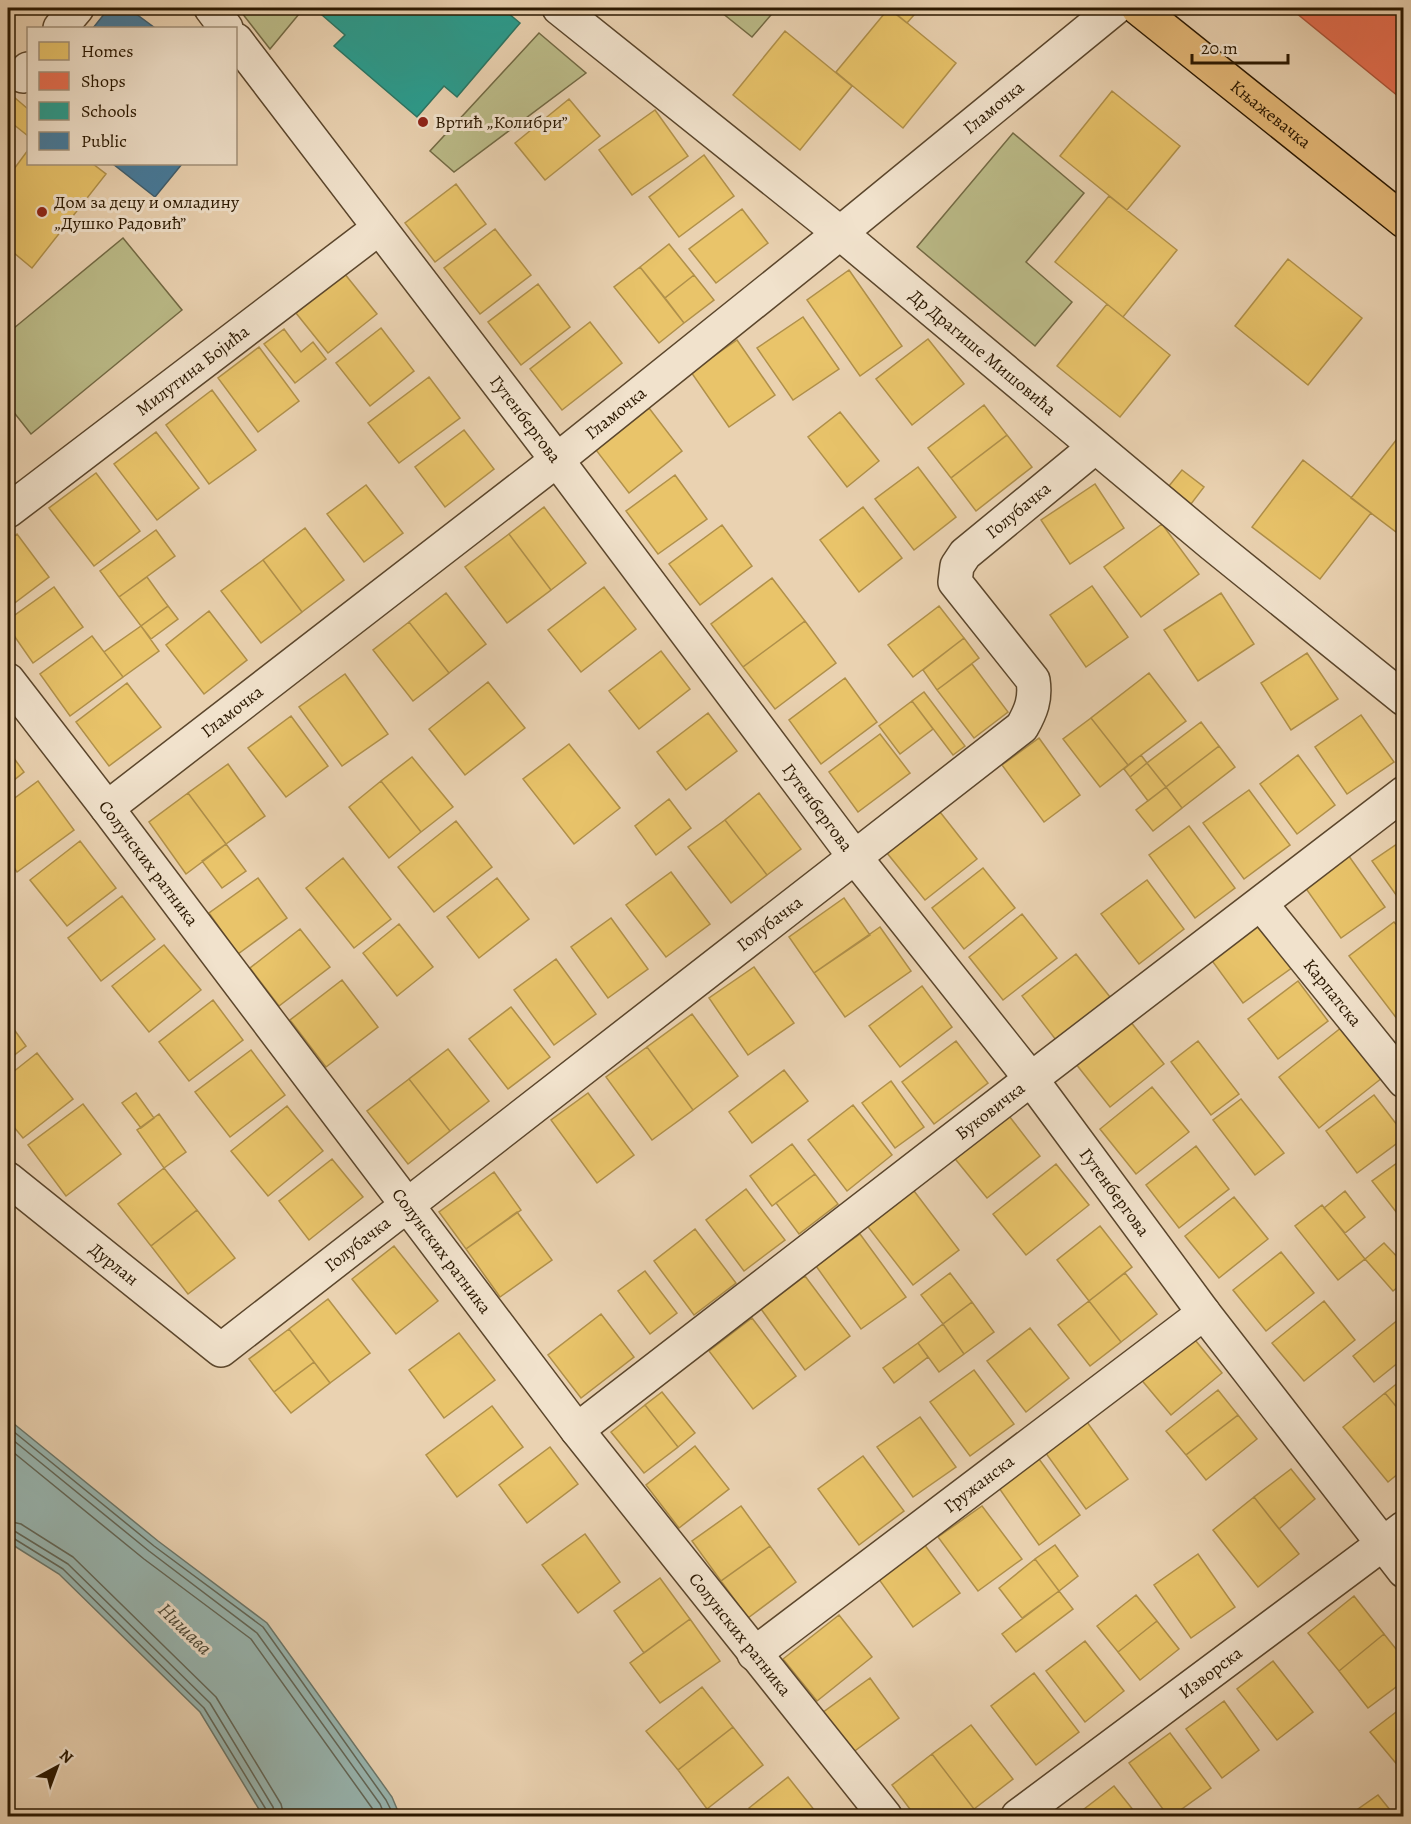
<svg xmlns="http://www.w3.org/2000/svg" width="1411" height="1824" font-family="Alegreya,serif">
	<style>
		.green { fill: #bb8; stroke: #736a44; stroke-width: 1.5 }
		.water { fill: #98b6b1; stroke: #6c776a; stroke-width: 1.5 }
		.homes { fill: #e9c46a; stroke: #b0904a; stroke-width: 1.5 }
		.shops { fill: #e76f51; stroke: #af5539; stroke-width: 1.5 }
		.schools { fill: #2a9d8f; stroke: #2a7564; stroke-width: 1.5 }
		.public { fill: #457b9d; stroke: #3d5d6e; stroke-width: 1.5 }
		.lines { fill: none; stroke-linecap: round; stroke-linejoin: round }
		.shore { stroke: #626758; stroke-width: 1.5 }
		.minor-casing { stroke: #5b462c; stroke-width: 36 }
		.major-casing { stroke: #2b1800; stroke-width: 36 }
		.minor { stroke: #f1e2cc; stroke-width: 33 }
		.major { stroke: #e5b978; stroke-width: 33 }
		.poi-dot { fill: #8f2418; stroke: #f1e2cc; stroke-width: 2 }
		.labels { text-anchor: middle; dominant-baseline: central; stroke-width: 6; stroke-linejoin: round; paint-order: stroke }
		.street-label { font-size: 18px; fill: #2b1800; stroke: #f1e2cc }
		.poi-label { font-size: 18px; fill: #2b1800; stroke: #f1e2cc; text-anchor: start }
		.water-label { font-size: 20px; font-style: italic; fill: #4c4735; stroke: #f1e2cc }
	</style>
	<rect width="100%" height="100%" fill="#ead2b1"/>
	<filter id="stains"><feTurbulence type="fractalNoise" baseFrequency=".00333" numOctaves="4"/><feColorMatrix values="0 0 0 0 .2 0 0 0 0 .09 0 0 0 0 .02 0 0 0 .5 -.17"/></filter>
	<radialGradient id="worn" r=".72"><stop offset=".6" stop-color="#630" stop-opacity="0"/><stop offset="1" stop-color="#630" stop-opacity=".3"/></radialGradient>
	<path class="green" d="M238,8h66l-34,41z
		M716,8h61l-25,29z
		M539,33l47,40 -132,99 -24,-21z
		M1013,133l71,60 -58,69 46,40 -37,44 -118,-99z
		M123,238l59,72 -151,124 -23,-29v-72z"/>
	<path class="water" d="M8,1419l150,122 109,82 125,174 8,19h-137l-63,-104 -141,-138 -51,-32z"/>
	<path class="homes" d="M888,8h32l-13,15z
		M889,8l67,55 -53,65 -67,-56z
		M785,31l67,55 -52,64 -67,-55z
		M1112,91l68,55 -53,64 -67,-54z
		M8,92l20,17v27l-20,-16z
		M569,99l31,37 -55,44 -30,-37z
		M655,110l33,46 -56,39 -33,-45z
		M28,150v14h65l13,10 -74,94 -24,-20v-71z
		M704,155l30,41 -55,41 -30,-40z
		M456,184l30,40 -51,38 -30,-39z
		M1109,196l68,54 -54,67 -68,-55z
		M742,209l26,34 -52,40 -27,-34z
		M495,229l36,46 -51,39 -36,-46z
		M669,244l25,31 -29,23 -25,-31z
		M1288,259l74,59 -54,67 -73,-59z
		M640,267l44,56 -25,20 -45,-56z
		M849,270l53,76 -42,30 -53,-76z
		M344,273l33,41 -49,39 -32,-40z
		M694,275l20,25 -30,23 -19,-25z
		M538,284l32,43 -49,38 -33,-43z
		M1107,304l63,51 -50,62 -63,-51z
		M803,317l36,52 -46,31 -36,-52z
		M590,322l32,41 -60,47 -32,-41z
		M381,328l33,43 -44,35 -34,-43z
		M284,329l17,23 12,-10 13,17 -31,24 -31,-39z
		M928,339l36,45 -52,41 -36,-46z
		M737,340l38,55 -46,32 -38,-55z
		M259,347l40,54 -41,31 -40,-54z
		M429,377l31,41 -61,45 -31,-40z
		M212,390l44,60 -47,34 -43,-59z
		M984,405l23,30 -56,43 -23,-30z
		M649,408l33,43 -53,42 -33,-43z
		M840,412l39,49 -32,26 -39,-50z
		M464,430l30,39 -49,38 -30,-40z
		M1404,430v108l-53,-40z
		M156,432l43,56 -42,32 -43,-56z
		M1007,435l25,32 -56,44 -25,-33z
		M1303,460l68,53 -51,66 -68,-52z
		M918,467l38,50 -42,33 -39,-51z
		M1182,470l22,17 -13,17 -22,-18z
		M96,473l44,58 -46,35 -45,-58z
		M675,475l32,44 -49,35 -32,-43z
		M1095,484l29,44 -54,36 -29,-44z
		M366,485l37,48 -39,29 -37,-48z
		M544,507l42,56 -35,27 -42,-56z
		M863,507l39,51 -43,34 -39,-52z
		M1162,524l37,50 -58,43 -37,-50z
		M722,525l30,41 -52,39 -31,-41z
		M305,528l39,52 -42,32 -39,-52z
		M156,530l19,26 -56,41 -19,-26z
		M17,534l32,43 -41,31v-67z
		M509,534l42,56 -44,33 -42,-56z
		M263,560l39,52 -41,31 -40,-52z
		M147,577l21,29 -27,20 -22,-29z
		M772,578l33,43 -62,46 -32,-43z
		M1092,586l36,51 -42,30 -36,-52z
		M54,587l29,40 -50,36 -25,-36v-7z
		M604,587l32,42 -55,43 -33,-42z
		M446,593l40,51 -37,29 -40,-51z
		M1221,593l33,51 -56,37 -34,-51z
		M168,606l10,13 -27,20 -10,-13z
		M939,606l25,32 -51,39 -25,-32z
		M209,611l38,49 -43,34 -38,-49z
		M805,621l31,42 -61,46 -32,-42z
		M409,622l40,51 -36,28 -40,-51z
		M141,626l18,25 -36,26 -19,-25z
		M92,636l31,41 -53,39 -30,-42z
		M964,638l15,20 -42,32 -14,-20z
		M661,651l29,38 -51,40 -30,-38z
		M1307,653l31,46 -47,31 -30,-47z
		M972,664l36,48 -34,26 -37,-48z
		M1149,673l37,48 -58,44 -37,-47z
		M345,674l43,60 -46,32 -43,-59z
		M845,678l32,44 -56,42 -32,-44z
		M488,682l37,46 -60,47 -36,-46z
		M127,683l34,44 -52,39 -33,-44z
		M924,692l41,54 -12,9 -41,-54z
		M912,701l21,28 -33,25 -21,-28z
		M708,713l29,38 -51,39 -29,-38z
		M1361,715l33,47 -47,32 -32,-47z
		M291,716l37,50 -42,31 -38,-49z
		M1091,718l37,47 -28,22 -37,-48z
		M1201,722l18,24 -53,41 -19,-24z
		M880,734l30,39 -52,39 -29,-40z
		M1039,738l41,57 -36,27 -42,-57z
		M569,744l51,64 -46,36 -51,-65z
		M1219,746l16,21 -53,41 -16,-21z
		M8,750l16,22 -16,13z
		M1141,755l6,8 -17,14 -6,-8z
		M1298,755l37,50 -38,29 -37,-50z
		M412,757l41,50 -32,25 -40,-51z
		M1147,763l19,24 -18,14 -18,-24z
		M228,764l37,52 -39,28 -38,-51z
		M38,781l36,49 -57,42 -9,-13v-56z
		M381,781l40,51 -32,26 -40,-51z
		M1166,787l16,21 -29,23 -17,-21z
		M1249,790l41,55 -46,34 -41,-56z
		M188,793l38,51 -40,30 -37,-52z
		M759,793l42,56 -34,26 -42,-55z
		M669,799l22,29 -35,27 -21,-29z
		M940,812l37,47 -52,41 -38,-47z
		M725,820l42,55 -36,28 -43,-56z
		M456,821l36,46 -58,45 -36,-45z
		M1189,826l46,62 -40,30 -46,-63z
		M1403,840l1,56 -5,3 -27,-38z
		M80,841l36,47 -49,38 -37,-46z
		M226,844l20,27 -24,17 -20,-27z
		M1346,852l39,55 -44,31 -39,-55z
		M343,858l48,61 -37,29 -48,-60z
		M983,868l32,40 -51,41 -32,-41z
		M671,872l39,52 -44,33 -40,-52z
		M258,878l29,40 -49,36 -29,-41z
		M497,878l32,41 -50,39 -32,-41z
		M1147,880l37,49 -45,35 -38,-50z
		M122,896l33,43 -54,42 -33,-43z
		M844,898l26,37 -56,38 -25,-36z
		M1022,914l35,44 -54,42 -34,-43z
		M611,918l37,51 -40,29 -37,-51z
		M1260,921l33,46 -50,36 -33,-45z
		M1394,922l10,12v94l-55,-72z
		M399,924l34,43 -36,29 -34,-43z
		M880,927l31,44 -66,46 -31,-44z
		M300,929l30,38 -51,39 -29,-38z
		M164,945l37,45 -52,42 -37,-46z
		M1076,954l34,43 -54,43 -34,-44z
		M556,959l40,55 -42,31 -40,-55z
		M754,967l40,56 -46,32 -39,-57z
		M342,980l36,47 -52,40 -36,-47z
		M1298,981l30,40 -50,38 -30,-40z
		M922,986l30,41 -52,40 -31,-41z
		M213,1000l30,40 -54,41 -30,-39z
		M511,1007l39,50 -42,32 -39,-50z
		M692,1014l46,62 -45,34 -46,-63z
		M8,1021l18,25 -18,14z
		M1130,1021l34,43 -54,43 -34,-43z
		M1342,1027l40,51 -63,50 -40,-51z
		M956,1041l32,42 -54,41 -32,-42z
		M1198,1041l41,53 -28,21 -40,-53z
		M647,1047l46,63 -41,30 -46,-63z
		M448,1049l41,52 -39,30 -41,-52z
		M251,1050l34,45 -55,42 -35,-45z
		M37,1053l36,46 -50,39 -15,-18v-44z
		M784,1070l24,31 -56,42 -23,-31z
		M409,1079l41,52 -42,33 -41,-53z
		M891,1081l33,46 -29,21 -33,-45z
		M1152,1087l37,45 -53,42 -36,-45z
		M136,1093l18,25 -13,10 -19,-25z
		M588,1093l46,62 -37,28 -46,-63z
		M1374,1095l30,39v4l-47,35 -31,-42z
		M1241,1099l43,54 -29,22 -42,-55z
		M83,1104l38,50 -55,42 -38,-51z
		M853,1105l39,50 -45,36 -39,-51z
		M287,1106l36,45 -55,45 -37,-45z
		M1006,1112l34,44 -53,42 -35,-43z
		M159,1114l27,38 -22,16 -27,-38z
		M792,1144l23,30 -43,32 -22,-30z
		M1196,1146l33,43 -50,39 -33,-43z
		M1404,1158v64l-32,-41z
		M332,1159l31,38 -54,43 -30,-39z
		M1056,1164l33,41 -63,50 -33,-41z
		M164,1168l33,42 -46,36 -33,-42z
		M494,1172l27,38 -55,39 -27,-37z
		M815,1174l23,30 -39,30 -23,-31z
		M911,1187l48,63 -46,35 -48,-62z
		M746,1189l39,51 -41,31 -38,-51z
		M1345,1191l20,26 -20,16 -21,-25z
		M1234,1197l34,42 -49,39 -34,-42z
		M1322,1205l43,54 -27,21 -43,-54z
		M197,1210l38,48 -47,36 -37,-48z
		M517,1212l35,48 -52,37 -34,-48z
		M1100,1226l32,41 -43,34 -32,-41z
		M695,1229l41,54 -42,32 -40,-54z
		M860,1234l46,63 -45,32 -45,-63z
		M1384,1243l20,21v18l-11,9 -28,-32z
		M394,1246l44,55 -42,33 -44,-55z
		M1281,1252l33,41 -48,38 -33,-41z
		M645,1271l32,42 -27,21 -32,-43z
		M950,1273l22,29 -29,22 -22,-29z
		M1125,1273l32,41 -36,28 -32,-41z
		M805,1276l45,60 -45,34 -44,-61z
		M328,1299l42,54 -40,30 -41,-54z
		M1089,1301l32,41 -31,24 -32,-41z
		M1324,1301l31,39 -51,41 -32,-38z
		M972,1302l22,30 -30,22 -21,-30z
		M601,1314l33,43 -53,41 -33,-43z
		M1404,1315v43l-30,24 -21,-26z
		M752,1318l44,58 -43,33 -44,-58z
		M943,1324l21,30 -25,18 -21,-29z
		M1030,1328l39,50 -43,34 -39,-51z
		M289,1329l25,33 -40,30 -25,-33z
		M459,1333l36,47 -51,38 -35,-48z
		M1191,1335l31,38 -51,42 -32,-38z
		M918,1343l10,14 -34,26 -11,-15z
		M314,1362l16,21 -39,30 -17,-21z
		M974,1370l40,54 -44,32 -40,-54z
		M1404,1378v38l-19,-23z
		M1218,1390l20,25 -52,40 -20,-24z
		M662,1392l33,41 -17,14 -33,-42z
		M1385,1393l19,23v53l-16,13 -45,-55z
		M645,1405l33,42 -34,26 -33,-41z
		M492,1406l31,41 -66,50 -31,-42z
		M1238,1415l19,24 -51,41 -20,-25z
		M920,1417l36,50 -43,30 -36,-50z
		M1087,1422l41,57 -42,30 -41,-57z
		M695,1446l34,43 -50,39 -33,-43z
		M550,1447l28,37 -51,39 -28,-38z
		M863,1456l41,55 -45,34 -41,-56z
		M1039,1459l41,56 -41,30 -40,-57z
		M1291,1469l24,30 -36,30 -25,-32z
		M1254,1497l45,57 -41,33 -45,-57z
		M741,1506l29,40 -49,35 -29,-40z
		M982,1506l40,53 -44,32 -40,-54z
		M585,1534l35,48 -42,31 -36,-48z
		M924,1544l36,49 -47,34 -35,-49z
		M1055,1545l23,31 -19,15 -24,-32z
		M770,1546l26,36 -48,36 -27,-37z
		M1198,1554l37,53 -44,31 -37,-53z
		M1035,1559l24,32 -37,27 -23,-30z
		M660,1578l30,41 -46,34 -30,-42z
		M1059,1591l14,18 -57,43 -14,-18z
		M1136,1595l21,26 -39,31 -21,-26z
		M1354,1596l30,38 -45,37 -31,-38z
		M839,1615l33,42 -55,44 -34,-42z
		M690,1619l30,42 -60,42 -30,-40z
		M1157,1621l22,28 -39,31 -22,-28z
		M1384,1634l20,25v22l-36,27 -29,-37z
		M1085,1641l39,50 -39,31 -39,-51z
		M1273,1661l40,51 -36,28 -40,-51z
		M1034,1673l45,59 -43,33 -45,-59z
		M870,1678l29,40 -47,35 -30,-40z
		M702,1687l31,40 -55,43 -32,-39z
		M1224,1701l35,49 -37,28 -36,-49z
		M1404,1706v67l-34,-41z
		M971,1725l42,54 -39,30 -42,-55z
		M733,1727l30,38 -56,44 -29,-39z
		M1170,1733l41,55 -39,28h-4l-39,-53z
		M932,1754l42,55 -10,7h-49l-23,-31z
		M788,1777l31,39h-63l-7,-8z
		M1114,1786l24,30h-63z
		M1378,1795l17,21h-47z"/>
	<path class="shops" d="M1290,8h114v93z"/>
	<path class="schools" d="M329,8h173l18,15 -63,74 -13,-11 -27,31 -83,-71 11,-11 -23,-20z"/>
	<path class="public" d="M109,8h19l27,20h-62z
		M113,164h69l-27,33z"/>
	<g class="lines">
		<path class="shore" d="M8,1427l146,119 109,81 123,173 8,16
			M8,1436l141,115 108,82 123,171 5,12
			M8,1448l136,111 107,80 121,169 4,8
			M8,1521l13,3 52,33 143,140 65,107 3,12
			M8,1530l8,2 52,32 142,139 63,104 2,9
			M8,1537l5,1 50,31 141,139 63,103 1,5"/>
		<g class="minor-casing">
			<g id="minor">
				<path d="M211,8l15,20"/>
				<path id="s1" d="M559,8l281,225 372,311 192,155"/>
				<path d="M60,28l17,-20"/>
				<path id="s2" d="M236,40l321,420 297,396 177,223 173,234 200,258"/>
				<path d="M23,76l5,-7"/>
				<path id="s3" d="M8,511l371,-283"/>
				<path id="s4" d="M8,680l99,128 470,622 308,386"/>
				<path id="s5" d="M107,808l450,-348 283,-227 275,-225"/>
				<path id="s6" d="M1261,904l143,177"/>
				<path id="s7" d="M8,1179l213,171 801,-623c9,-16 14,-28 11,-47l-78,-98 2,-16 8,-12 130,-107"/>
				<path id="s8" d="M577,1430l454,-351 373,-286"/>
				<path id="s9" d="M754,1654l450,-341"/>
				<path id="s10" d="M1018,1816l386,-288"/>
			</g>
		</g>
		<g class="major-casing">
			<g id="major">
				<path id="s11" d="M1138,8l266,213"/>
			</g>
		</g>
		<use href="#minor" class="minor"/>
		<use href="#major" class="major"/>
	</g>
	<g class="poi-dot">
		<circle cx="423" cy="122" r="6"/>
		<circle cx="42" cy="212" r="6"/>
	</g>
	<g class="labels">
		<g class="street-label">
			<text stroke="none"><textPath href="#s5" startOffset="1130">Гламочка</textPath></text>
			<text stroke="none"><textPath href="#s11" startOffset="170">Књажевачка</textPath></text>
			<text stroke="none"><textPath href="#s1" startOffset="546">Др Драгише Мишовића</textPath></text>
			<text stroke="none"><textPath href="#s3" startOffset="232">Милутина Бојића</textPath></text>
			<text stroke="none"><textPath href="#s5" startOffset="644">Гламочка</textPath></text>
			<text stroke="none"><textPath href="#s2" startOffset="477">Гутенбергова</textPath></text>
			<text stroke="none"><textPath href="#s7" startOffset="1562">Голубачка</textPath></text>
			<text stroke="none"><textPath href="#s5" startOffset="158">Гламочка</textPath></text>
			<text stroke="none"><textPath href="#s2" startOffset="963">Гутенбергова</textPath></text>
			<text stroke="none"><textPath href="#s4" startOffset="231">Солунских ратника</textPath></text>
			<text stroke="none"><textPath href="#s7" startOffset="968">Голубачка</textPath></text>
			<text stroke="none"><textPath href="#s6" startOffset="114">Карпатска</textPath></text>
			<text stroke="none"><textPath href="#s8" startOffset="522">Буковичка</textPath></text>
			<text stroke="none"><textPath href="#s2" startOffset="1449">Гутенбергова</textPath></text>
			<text stroke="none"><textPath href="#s7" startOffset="446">Голубачка</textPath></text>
			<text stroke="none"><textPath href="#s4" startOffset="717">Солунских ратника</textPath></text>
			<text stroke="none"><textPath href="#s7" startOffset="136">Дурлан</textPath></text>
			<text stroke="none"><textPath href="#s9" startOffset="282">Гружанска</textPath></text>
			<text stroke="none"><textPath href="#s4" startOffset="1203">Солунских ратника</textPath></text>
			<text stroke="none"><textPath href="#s10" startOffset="240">Изворска</textPath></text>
		</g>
		<g class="poi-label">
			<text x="435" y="122">Вртић „Колибри”</text>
			<text x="54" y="202">Дом за децу и омладину<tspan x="54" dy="21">„Душко Радовић”</tspan></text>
		</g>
		<g class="water-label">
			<text transform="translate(185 1629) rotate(44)">Нишава</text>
		</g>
	</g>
	<rect width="1411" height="1824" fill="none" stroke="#ead2b1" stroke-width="30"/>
	<rect x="9" y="9" width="1393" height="1806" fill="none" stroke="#2b1800" stroke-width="3"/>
	<rect x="15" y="15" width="1381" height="1794" fill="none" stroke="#2b1800" stroke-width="1.5"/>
	<rect x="27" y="27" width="210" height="138" fill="#f1e2cc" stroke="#a2917a" stroke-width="1.5"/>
	<rect x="39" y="42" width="30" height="18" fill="#e9c46a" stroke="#a2917a" stroke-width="1.5"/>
	<text x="81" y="57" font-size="18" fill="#2b1800">Homes</text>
	<rect x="39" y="72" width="30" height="18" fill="#e76f51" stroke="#a2917a" stroke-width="1.5"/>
	<text x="81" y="87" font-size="18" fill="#2b1800">Shops</text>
	<rect x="39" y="102" width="30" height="18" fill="#2a9d8f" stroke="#a2917a" stroke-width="1.5"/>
	<text x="81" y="117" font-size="18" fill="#2b1800">Schools</text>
	<rect x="39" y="132" width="30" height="18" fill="#457b9d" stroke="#a2917a" stroke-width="1.5"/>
	<text x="81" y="147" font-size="18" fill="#2b1800">Public</text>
	<g transform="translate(57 1767) rotate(41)" stroke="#f1e2cc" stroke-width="4.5" paint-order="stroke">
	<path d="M0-4.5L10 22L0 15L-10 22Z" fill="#2b1800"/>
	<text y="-9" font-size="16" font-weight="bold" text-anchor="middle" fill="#2b1800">N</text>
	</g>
	<path d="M1192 54v9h96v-9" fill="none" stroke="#2b1800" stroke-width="3"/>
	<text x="1201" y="54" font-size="18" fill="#2b1800" stroke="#f1e2cc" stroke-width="4.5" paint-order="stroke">20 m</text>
	<rect width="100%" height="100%" filter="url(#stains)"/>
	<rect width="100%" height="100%" fill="url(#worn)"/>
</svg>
